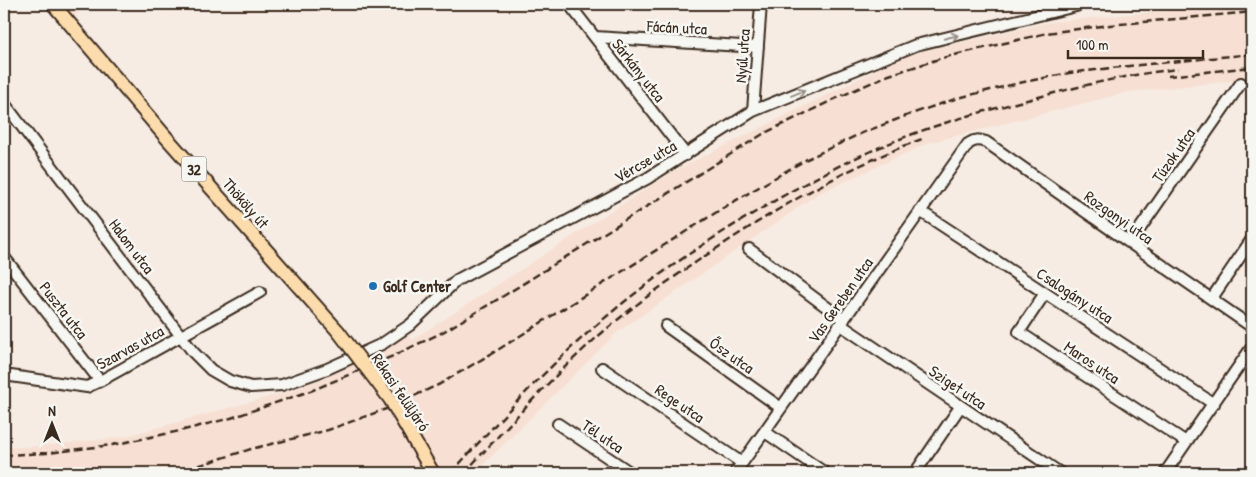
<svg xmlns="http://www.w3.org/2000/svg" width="1256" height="477" font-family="'Patrick Hand',sans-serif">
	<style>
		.built { fill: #f7e0d3 }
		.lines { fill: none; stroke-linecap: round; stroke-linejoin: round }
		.minor-casing { stroke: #3b2a1e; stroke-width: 14 }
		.major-casing { stroke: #3b2a1e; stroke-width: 16 }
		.minor { stroke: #f6f6f2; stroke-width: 10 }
		.major { stroke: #fcdcac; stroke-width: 12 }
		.rail { stroke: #3b2a1e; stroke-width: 2.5; stroke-dasharray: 8 4; stroke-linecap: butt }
		.major-bridge-casing { stroke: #3b2a1e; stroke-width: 16; stroke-linecap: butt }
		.major-bridge { stroke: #fcdcac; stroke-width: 12 }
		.oneway { stroke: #989088 }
		.poi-dot { fill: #1f6fb2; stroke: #f6f6f2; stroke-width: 2 }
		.labels { text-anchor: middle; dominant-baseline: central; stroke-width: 5; stroke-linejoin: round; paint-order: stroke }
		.shield { fill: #f6f6f2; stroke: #73675e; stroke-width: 1 }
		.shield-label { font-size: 15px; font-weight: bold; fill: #3b2a1e }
		.street-label { font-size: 16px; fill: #3b2a1e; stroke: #f6f6f2 }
		.poi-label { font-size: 16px; font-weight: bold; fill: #3b2a1e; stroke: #f6f6f2; text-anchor: start }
	</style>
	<rect width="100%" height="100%" fill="#f6ece4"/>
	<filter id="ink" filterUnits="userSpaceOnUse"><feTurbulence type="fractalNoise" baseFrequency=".02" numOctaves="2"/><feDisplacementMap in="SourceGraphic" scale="10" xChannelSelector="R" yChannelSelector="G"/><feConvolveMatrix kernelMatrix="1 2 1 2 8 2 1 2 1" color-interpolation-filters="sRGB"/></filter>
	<g filter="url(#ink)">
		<path class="built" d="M53,4h37l-23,18z
			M1235,4h17v75l-123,13 -201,51 -110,51 -200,138 -128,126 -14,15h-472v-25l48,-3 71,-8 163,-45 55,-21 39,-24 24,-17 8,10 258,-167 236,-118 143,-33z"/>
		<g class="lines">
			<g class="minor-casing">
				<path id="minor" d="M569,4l117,151
					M595,37l163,10
					M4,103l189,249 18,18 19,11 21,6 31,-2 45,-16 55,-25 28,-19 47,-45 191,-102 105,-67 163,-66 160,-39v-2
					M753,111l8,-107
					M920,211l294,193
					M1130,243l111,-160
					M749,249l95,71
					M4,257l96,124
					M1045,293l-26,39 167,110
					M1212,298l40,-59
					M841,325l219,148
					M666,326l115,82
					M602,368l140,95
					M4,375l83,12 13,-6 160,-89
					M558,424l73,49
					M765,432l60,41
					M735,473l233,-329c7,-5 11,-4 18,-2l144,101 122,84
					M915,473l45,-66
					M1165,473l87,-126"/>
			</g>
			<g class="major-casing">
				<path id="major" d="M53,4l112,132 173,195"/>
			</g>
			<use href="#minor" class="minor"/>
			<use href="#major" class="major"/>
			<path class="rail" d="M1168,76l84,-9
				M4,455l43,-2 65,-8 68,-14 51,-13 82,-28 80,-34 48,-23 64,-38 258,-161 74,-36 49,-22 56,-18 105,-25 63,-8 142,-13
				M175,473l76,-24 77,-19 58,-21 54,-25 56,-33 232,-146 79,-46 55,-26 49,-19 47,-16 61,-15 50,-10 60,-7 123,-12
				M451,473c42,-46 84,-93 131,-135 54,-49 114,-91 177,-128 45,-27 92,-52 141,-71 45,-18 92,-30 139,-42 46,-12 91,-23 139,-28
				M464,473c33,-35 65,-71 99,-104 49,-49 106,-90 165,-128 61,-40 125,-76 194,-102"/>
			<g class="major-bridge-casing">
				<path id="major-bridge" d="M338,331l52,68 43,74"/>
			</g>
			<use href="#major-bridge" class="major-bridge"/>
		</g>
		<defs><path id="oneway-shaft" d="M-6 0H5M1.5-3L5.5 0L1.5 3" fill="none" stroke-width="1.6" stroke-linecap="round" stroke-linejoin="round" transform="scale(1.25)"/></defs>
		<g class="oneway">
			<use href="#oneway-shaft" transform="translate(951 37) rotate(-14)"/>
			<use href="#oneway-shaft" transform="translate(798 93) rotate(-22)"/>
		</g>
	</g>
	<circle class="poi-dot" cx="373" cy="286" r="5"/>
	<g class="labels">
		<rect class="shield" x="181.5" y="156.5" width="25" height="25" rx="4"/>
		<g class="shield-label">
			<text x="194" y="169">32</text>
		</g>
		<g class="street-label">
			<text transform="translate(677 27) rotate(3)">Fácán utca</text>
			<text transform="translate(742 56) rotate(-86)">Nyúl utca</text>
			<text transform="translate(639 70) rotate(52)">Sárkány utca</text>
			<text transform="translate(1173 155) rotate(-55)">Túzok utca</text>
			<text transform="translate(645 161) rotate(-30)">Vércse utca</text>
			<text transform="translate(246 203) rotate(49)">Thököly út</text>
			<text transform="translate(1119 217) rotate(35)">Rozgonyi utca</text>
			<text transform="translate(132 246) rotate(53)">Halom utca</text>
			<text transform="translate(1075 295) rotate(33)">Csalogány utca</text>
			<text transform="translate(840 300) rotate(-55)">Vas Gereben utca</text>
			<text transform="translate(64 310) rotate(52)">Puszta utca</text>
			<text transform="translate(130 347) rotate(-29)">Szarvas utca</text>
			<text transform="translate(732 355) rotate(35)">Ősz utca</text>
			<text transform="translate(1092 362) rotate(34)">Maros utca</text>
			<text transform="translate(958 387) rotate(34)">Sziget utca</text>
			<text transform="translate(401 392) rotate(56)">Rékasi felüljáró</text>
			<text transform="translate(680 403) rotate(34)">Rege utca</text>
			<text transform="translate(603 436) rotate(34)">Tél utca</text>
		</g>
		<g class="poi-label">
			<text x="383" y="286">Golf Center</text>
		</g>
	</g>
	<rect width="1256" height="477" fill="none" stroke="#f6f6f2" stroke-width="20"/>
	<rect x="10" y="10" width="1236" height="457" fill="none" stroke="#3b2a1e" stroke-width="2" filter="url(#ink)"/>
	<g transform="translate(52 424)" stroke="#f6f6f2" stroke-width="4" paint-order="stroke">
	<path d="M0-4L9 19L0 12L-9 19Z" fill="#3b2a1e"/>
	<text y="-8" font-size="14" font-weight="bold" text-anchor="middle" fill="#3b2a1e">N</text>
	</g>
	<path d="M1068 50v8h135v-8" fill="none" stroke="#3b2a1e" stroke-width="2.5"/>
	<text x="1076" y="50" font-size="15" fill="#3b2a1e" stroke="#f6f6f2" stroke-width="4" paint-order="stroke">100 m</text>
</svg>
